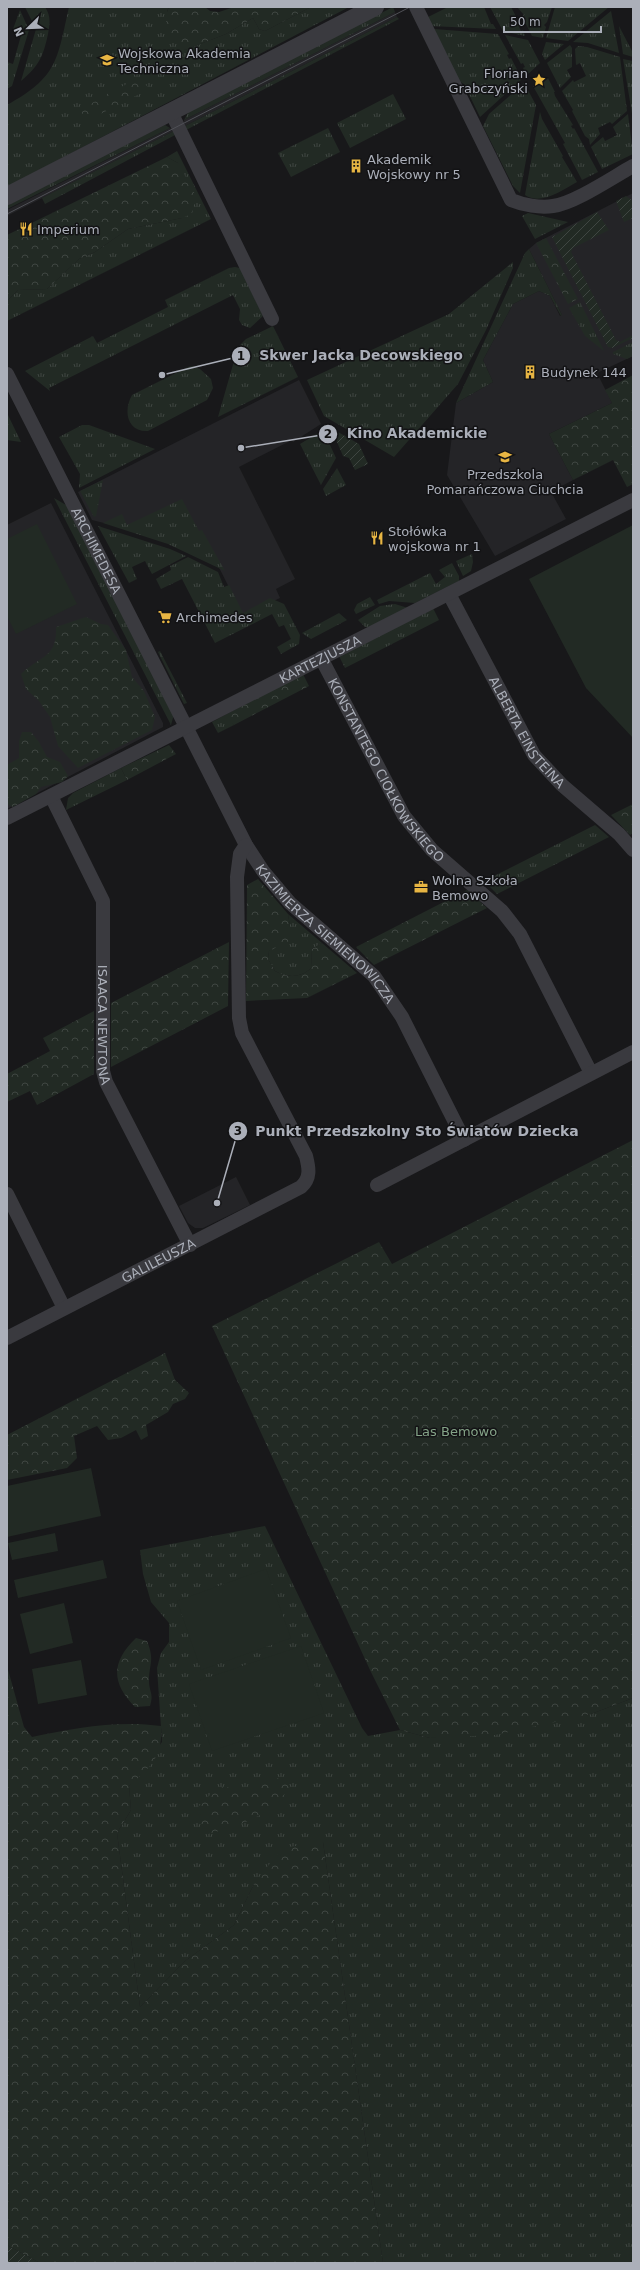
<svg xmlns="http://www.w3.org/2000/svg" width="640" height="2270" font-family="'DejaVu Sans',sans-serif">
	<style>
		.built { fill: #242427 }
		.grass { fill: url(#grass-tufts) }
		.forest { fill: url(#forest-crowns) }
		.garden { fill: url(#garden-furrows) }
		.pitch { fill: #222a24 }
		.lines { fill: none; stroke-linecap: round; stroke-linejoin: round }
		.minor { stroke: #3a3a3f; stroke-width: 14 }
		.tertiary { stroke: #3a3a3f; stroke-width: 18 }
		.tram { stroke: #4f5056; stroke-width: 1 }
		.labels { text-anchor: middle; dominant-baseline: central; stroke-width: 3; stroke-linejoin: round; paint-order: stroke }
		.poi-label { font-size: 13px; fill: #abafb9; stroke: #131315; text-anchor: start }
		.street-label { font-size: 13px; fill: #abafb9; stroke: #131315 }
		.park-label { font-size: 13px; fill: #84a387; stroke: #131315 }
		.leader { fill: none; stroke: #abafb9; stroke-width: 1.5 }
		.callout-dot { fill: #abafb9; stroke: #131315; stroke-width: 1.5 }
		.mark-label { font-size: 12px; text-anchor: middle; font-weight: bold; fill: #111 }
		.callout-label { font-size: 14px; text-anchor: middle; font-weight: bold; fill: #abafb9; stroke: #131315; stroke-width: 3; stroke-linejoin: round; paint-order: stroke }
	</style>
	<defs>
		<pattern id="grass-tufts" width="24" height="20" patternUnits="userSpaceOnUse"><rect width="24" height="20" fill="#222a24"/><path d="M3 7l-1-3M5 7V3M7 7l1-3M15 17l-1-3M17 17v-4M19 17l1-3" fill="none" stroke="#3f4642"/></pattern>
		<pattern id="forest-crowns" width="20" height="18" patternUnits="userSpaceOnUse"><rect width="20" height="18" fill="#222a24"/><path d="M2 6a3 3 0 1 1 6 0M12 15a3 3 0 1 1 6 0" fill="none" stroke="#3f4642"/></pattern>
		<pattern id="garden-furrows" width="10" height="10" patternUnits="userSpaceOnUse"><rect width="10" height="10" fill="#222a24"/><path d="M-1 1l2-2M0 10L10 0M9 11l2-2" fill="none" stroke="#3f4642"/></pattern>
	</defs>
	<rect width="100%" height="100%" fill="#18181a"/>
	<path class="built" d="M395,12l2,5 -212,109 -1,-6z
		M170,128l4,3 -167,85v-6z
		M633,193v163l-36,17 15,30 -63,31 24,46 -22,12 15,27 -71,37 -48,-81 9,-72 37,-21 -10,-22 30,-56 26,-13 11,5 10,20 2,-1 -33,-66 7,-6z
		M299,380l22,44 -28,18 -1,-2 -53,27 56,112 -19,10 4,9 -37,17 -42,-83 -73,-3 -36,-9 -14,-28z
		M51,503l112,220v4l-156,82v-284z
		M236,1177l14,28 -47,23h-8l-7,-5 -9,-17z"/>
	<path class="grass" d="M25,7h20c6,9 5,16 3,27 -5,23 -9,32 -27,47l15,-52z
		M69,7h100l-2,4 18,39 41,-16 27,-16 6,11 6,2 46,-24h38l-342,180v-82c51,-28 50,-45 62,-98z
		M393,7l2,5 -211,108 5,-9z
		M448,7h36l7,17h2l3,5 -66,-3 -4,-8z
		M490,7h21l10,19 -2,1 2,4 2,-1 2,6 -22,-5z
		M517,7h35l-5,15 -3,3 2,2 -3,11 -11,-2 -10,-20 2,-1z
		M555,7h54l-41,34 -22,-3z
		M20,10l9,20 -17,56 -5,3v-27l6,2 9,-32 -9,-3z
		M611,11l8,42 -31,-10 -15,-1z
		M397,17l2,2 -213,111 -1,-4z
		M619,26l14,27v4l-10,-3z
		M434,29l64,5 11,20 -2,1 2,4 2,-1 11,21 -42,38 -16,-33 -9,-5z
		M505,35l23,5 12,23 -13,12 -4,-7 2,-1 -2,-4 -2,1z
		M546,42l18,2 -19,16 -3,-6z
		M570,45l2,3v19l-5,3 4,7 -11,11 -13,-25z
		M578,46l9,1 33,10 7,54 -15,13 -2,-2 -12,6 2,6 -10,11 -1,-6 -4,-3 -13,-25 1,-1 -11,-19 11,-11 1,2 12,-6 -6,-13 -4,2 -1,-16z
		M623,59l10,2v59z
		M548,78l7,14h-1l1,4 18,29 -2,1 2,3 1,-1 24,44 -16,8 -19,-36 2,-1 -32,-57 9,-2z
		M524,83l12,22 -16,88 -7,-7 -30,-60 6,-12z
		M393,94l13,25 -56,29 -13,-25z
		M540,112l2,7 21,37 -1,1 15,25c-15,8 -36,24 -52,13z
		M628,114l5,40 -31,15 -11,-22 12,-10 2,4 12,-6 -4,-8z
		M165,125l5,3 -163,81v-5z
		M328,128l12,24 -49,25 -13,-24z
		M174,131l3,3 -132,70 -3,-6z
		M177,151l34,68 -204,102v-20l11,-11 29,-1 32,-30 16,-7 33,-23 54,-11 -4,-55 -11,-6z
		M528,213l40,9 -33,17 -13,-23z
		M529,249l33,66 -1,1 -11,-20 -11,-5 -26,13 -30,56 10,22 -37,21 69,-150z
		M513,262v6l-27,62 -28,54 -64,73 -70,-41 -17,-36 142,-66z
		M235,267l5,1 23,48 -13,12 -8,-3 -3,-5 1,-11 -7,-14 -184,93 1,3 -25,-20 68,-35 4,7 71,-36 -3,-7 64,-32z
		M580,302l24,49 -19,-15 -16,-28z
		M273,326l25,51 -80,40 20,-70 8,-8z
		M633,342v14l-6,3 -14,-5v-2z
		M192,366l8,3 11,10 2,9 -6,12 -59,31c-21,1 -25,-20 -16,-36l56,-28z
		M7,413l14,29 -14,-2z
		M82,425h7l66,24 -76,39 1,-14 -21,-37z
		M323,430l13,28 -15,27 -21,-41z
		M337,468l9,17 -20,11 -3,-7z
		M103,480l-7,36 -2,1 -14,-26z
		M54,498l12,7 108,209 -3,11z
		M182,499l17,32 3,-1 23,41 -57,-27 -65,-21 19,-9 5,11z
		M98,526l72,23 16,7 -34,18 -7,-13 -13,6 5,12 -8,4z
		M472,554l1,8 -2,9 -8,5 -7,-15z
		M188,557l30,15 6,15 5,-2 14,28 27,-15 14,6 16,31 -1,9 -18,10 -4,-7 14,-8 -7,-14 -5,2 -7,-13 -57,29 -33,-64 -21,10 -5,-10 15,-9 -1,-4z
		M452,563l7,13v5l-44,22 -26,-2 -10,3 -2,-4 53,-27 6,11 9,-7 -6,-7z
		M370,597l5,8 -19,9 -2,-4 3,-6z
		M395,604l13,4 -38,19h-5l-7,-7 22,-14z
		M433,608l6,12 -94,48 -6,-12z
		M339,613l8,7 -36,19 -9,-6z
		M160,651l27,52 -3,1 -26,-52z
		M225,715l9,10 -16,8 -6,-11z
		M121,768l6,12 -61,30 2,-12 5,-5z
		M595,825l14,12 -112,57 -13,-13z
		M288,914l34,29 -10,6 -1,19c-10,10 -24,10 -36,3l-7,-12 1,-8 21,-24z
		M265,1526l97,202 6,8 32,-6 30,8 161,-24 42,-16v565h-250l-60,-421 -69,42 -20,41 -49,36 -45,46 -23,-174 14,-23 -2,-24 33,-44 -5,-74 4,-15 8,-11v-19l-18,-21 -8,-28 -3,-24z"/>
	<path class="forest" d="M169,7h36l5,4 9,1 15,-5h77l-46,24 -6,-2 -6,-11 -27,16 -41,16c-12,-11 -25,-25 -16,-43z
		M137,79l6,2 6,8 -64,33 -4,-11c5,-8 13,-7 18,-13z
		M167,157l11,6 18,33 -4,18 -10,4 -54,11 -33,23 -16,7 -32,30 -29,1 -11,11v-66z
		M546,238l32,61 -10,5 -32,-61z
		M633,375v109l-6,3 -14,-27 -40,20 -24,-46 63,-31 -7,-13z
		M86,617l15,7 7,1 18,25 6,27 12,14 11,26 -3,13 -74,38 -20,-22 -8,-29 -11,-16 -13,-12 -5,-15c20,-19 36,-16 35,-47z
		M303,674l6,12 -75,39 -9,-7v-3z
		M22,732h9l8,10 8,15 13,5 8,14 -6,6 -21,5 -5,7 -23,13 -6,-3v-39l12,-7v-17z
		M169,745l7,9 -49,26 -6,-12z
		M633,804v29l-3,2 -19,-20z
		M258,879l30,35 2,13v10l-2,5 -19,9 -1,8 7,12c12,7 26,7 36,-3l1,-19 10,-6 35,30 -50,25 -61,3 1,-116z
		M467,890l20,18 -113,57 -18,-18z
		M229,942l-1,64 -117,61v-64z
		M94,1011v63l-57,31 -7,-14 -23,11v-28l43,-23 -7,-13z
		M633,1140v558l-42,16 -96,21 -65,3 -30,-8 -30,-60 -158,-344 167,-84 13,22z
		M165,1353l10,27 14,13 -4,6 -12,5 -5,8 -22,13 2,11 -7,4 -5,-10 -15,8 -13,2 -11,-14 -23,10 3,22 -10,10 -60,12v-45z
		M136,1638l11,3c8,20 2,22 2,40 0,11 5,12 1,25l-15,1c-24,-24 -24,-45 1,-69z
		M7,1666l17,61 8,10c41,-9 87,-17 129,-11 2,31 -10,40 -32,60l2,24 -14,23 23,174 45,-46 49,-36 20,-41 28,-36 41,-6 60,421h-343l-33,-18z
		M276,1778l9,2 5,8 -21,23 -32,15 -29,8 -7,-8 -3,-19 16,-16 9,-4 23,2z"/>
	<path class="garden" d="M626,196l7,5v17l-9,4 -8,-21z
		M597,212l12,18 -36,18 -2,4 45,88 4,2 13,-7v3l-21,10 -4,-1 -56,-110z
		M331,428l28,16 9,20 -13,6 -6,-12 -6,-2z
		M7,2245l33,18h-33z"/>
	<path class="pitch" d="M37,524l40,80 -61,30 -9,-18v-77z
		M633,525v213l-47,-50 -57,-109z
		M91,1468l10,48 -94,21v-51z
		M55,1533l3,18 -46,9 -4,-17z
		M103,1560l4,18 -89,20 -4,-18z
		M266,1569l25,69 -90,32 -24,-69z
		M64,1603l9,40 -43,11 -10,-40z
		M301,1646l23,67 -112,38 -23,-67z
		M81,1660l6,35 -49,9 -6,-35z"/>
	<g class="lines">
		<g class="minor">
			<path d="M416,7l95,193c12,5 29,8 42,6 22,-3 60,-29 80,-40"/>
			<path d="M171,112l101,207"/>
			<path id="s1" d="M7,374l239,471 17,26 27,32 84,73 28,41 62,123"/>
			<path id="s2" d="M449,594l85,161 28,30 57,49 14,16"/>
			<path id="s3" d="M321,658l83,158 28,34 70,61 18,23 71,139"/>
			<path id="s4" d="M51,796l52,105v170l3,11 84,163"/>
			<path id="s5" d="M7,818l626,-318"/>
			<path d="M377,1185l256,-133"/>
			<path d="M7,1194l57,114"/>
			<path id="s6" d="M7,1338l294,-151c10,-9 8,-19 5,-31l-64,-123 -3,-15 -2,-141 3,-23 6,-9"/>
		</g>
		<path class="tertiary" d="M7,196l368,-189"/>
		<path class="tram" d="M7,214l403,-207"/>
	</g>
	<defs>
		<g id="university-bare" transform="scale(1.08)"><path d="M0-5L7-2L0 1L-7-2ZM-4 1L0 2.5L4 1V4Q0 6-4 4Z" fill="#e7b543" stroke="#131315" stroke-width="2.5" paint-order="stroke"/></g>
		<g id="sight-bare" transform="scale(1.08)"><path d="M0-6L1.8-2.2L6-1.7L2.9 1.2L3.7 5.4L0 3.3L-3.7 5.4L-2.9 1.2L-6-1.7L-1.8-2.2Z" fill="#e7b543" stroke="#131315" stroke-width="2.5" paint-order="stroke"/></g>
		<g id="building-bare" transform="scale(1.08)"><path d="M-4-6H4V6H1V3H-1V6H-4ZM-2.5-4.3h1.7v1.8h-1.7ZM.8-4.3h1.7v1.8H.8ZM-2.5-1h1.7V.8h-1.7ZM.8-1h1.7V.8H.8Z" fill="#e7b543" stroke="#131315" stroke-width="2.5" paint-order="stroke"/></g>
		<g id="restaurant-bare" transform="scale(1.08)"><path d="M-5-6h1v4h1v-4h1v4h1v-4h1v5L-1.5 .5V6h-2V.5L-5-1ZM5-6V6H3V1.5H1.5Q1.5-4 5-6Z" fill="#e7b543" stroke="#131315" stroke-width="2.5" paint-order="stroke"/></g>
		<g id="school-bare" transform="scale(1.08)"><path d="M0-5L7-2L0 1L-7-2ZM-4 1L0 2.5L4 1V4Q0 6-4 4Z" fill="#e7b543" stroke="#131315" stroke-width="2.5" paint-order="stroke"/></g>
		<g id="supermarket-bare" transform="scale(1.08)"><path d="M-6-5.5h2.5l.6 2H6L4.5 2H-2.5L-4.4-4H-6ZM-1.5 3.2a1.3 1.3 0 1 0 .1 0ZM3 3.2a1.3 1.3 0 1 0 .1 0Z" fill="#e7b543" stroke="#131315" stroke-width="2.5" paint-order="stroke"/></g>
		<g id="office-bare" transform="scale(1.08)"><path d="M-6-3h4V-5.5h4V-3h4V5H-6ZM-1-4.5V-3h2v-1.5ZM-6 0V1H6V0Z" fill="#e7b543" stroke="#131315" stroke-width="2.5" paint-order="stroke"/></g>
	</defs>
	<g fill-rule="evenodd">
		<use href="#university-bare" x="107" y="60"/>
		<use href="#sight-bare" x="539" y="80"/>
		<use href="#building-bare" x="356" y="166"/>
		<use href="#restaurant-bare" x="26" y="229"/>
		<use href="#building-bare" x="530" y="372"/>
		<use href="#school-bare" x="505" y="457"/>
		<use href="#restaurant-bare" x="377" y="538"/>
		<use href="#supermarket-bare" x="165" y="617"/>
		<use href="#office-bare" x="421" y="887"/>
	</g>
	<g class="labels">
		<g class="poi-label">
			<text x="118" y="53">Wojskowa Akademia<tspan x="118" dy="15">Techniczna</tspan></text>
			<text x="528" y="73" text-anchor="end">Florian<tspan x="528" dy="15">Grabczyński</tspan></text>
			<text x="367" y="159">Akademik<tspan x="367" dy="15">Wojskowy nr 5</tspan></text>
			<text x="37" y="229">Imperium</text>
			<text x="541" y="372">Budynek 144</text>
			<text x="505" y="474" text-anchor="middle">Przedszkola<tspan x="505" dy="15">Pomarańczowa Ciuchcia</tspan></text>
			<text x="388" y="531">Stołówka<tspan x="388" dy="15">wojskowa nr 1</tspan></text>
			<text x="176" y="617">Archimedes</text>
			<text x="432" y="880">Wolna Szkoła<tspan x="432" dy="15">Bemowo</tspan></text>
		</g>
		<g class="street-label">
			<text stroke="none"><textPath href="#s1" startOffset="198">ARCHIMEDESA</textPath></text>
			<text stroke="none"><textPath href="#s5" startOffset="351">KARTEZJUSZA</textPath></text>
			<text stroke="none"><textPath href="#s2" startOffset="159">ALBERTA EINSTEINA</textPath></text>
			<text stroke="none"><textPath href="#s3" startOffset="130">KONSTANTEGO CIOŁKOWSKIEGO</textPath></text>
			<text stroke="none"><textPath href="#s1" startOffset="648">KAZIMIERZA SIEMIENOWICZA</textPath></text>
			<text stroke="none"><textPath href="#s4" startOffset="241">ISAACA NEWTONA</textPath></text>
			<text stroke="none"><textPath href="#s6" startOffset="170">GALILEUSZA</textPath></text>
		</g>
		<g class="park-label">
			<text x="456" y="1431">Las Bemowo</text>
		</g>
	</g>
	<path class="leader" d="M162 375L241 356M241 448L328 434M217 1203L238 1131"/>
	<g class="callout-dot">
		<circle cx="162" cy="375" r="4"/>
		<circle cx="241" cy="448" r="4"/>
		<circle cx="217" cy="1203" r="4"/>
		<circle cx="241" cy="356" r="10"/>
		<circle cx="328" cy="434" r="10"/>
		<circle cx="238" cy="1131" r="10"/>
	</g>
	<g class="mark-label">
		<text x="241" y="360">1</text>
		<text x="328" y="438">2</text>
		<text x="238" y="1135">3</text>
	</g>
	<g class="callout-label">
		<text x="361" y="360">Skwer Jacka Decowskiego</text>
		<text x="417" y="438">Kino Akademickie</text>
		<text x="417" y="1136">Punkt Przedszkolny Sto Światów Dziecka</text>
	</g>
	<rect width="640" height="2270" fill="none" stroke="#abafb9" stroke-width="16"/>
	<g transform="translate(28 28) rotate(247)" stroke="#131315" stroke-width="3" paint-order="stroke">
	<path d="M0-3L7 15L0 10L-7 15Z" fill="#abafb9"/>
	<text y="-6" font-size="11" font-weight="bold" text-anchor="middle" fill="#abafb9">N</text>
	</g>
	<path d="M504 26v6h97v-6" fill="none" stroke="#abafb9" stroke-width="2"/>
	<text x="510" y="26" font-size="12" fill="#abafb9" stroke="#131315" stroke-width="3" paint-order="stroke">50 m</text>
</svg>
